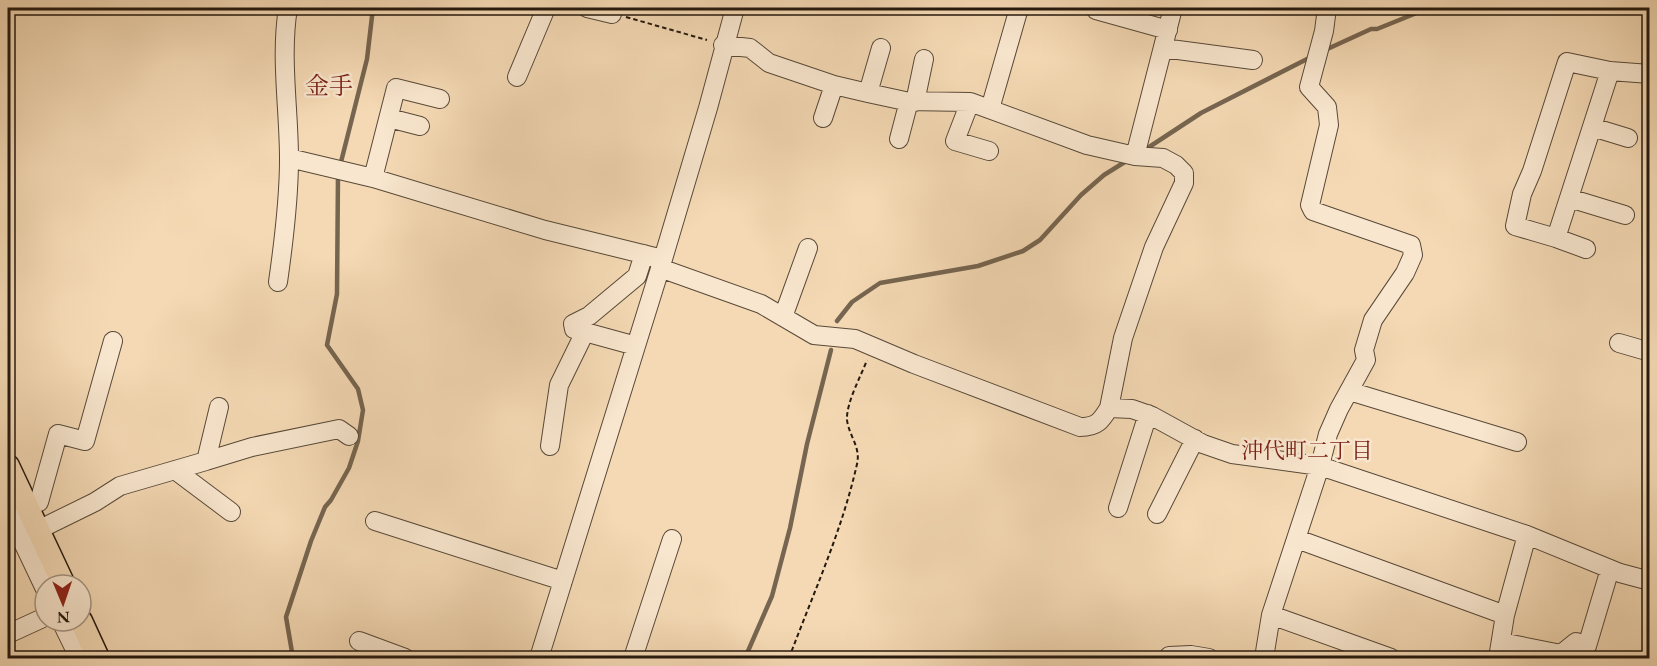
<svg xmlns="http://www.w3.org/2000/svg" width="1657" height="666" font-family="'EB Garamond','Noto Serif JP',serif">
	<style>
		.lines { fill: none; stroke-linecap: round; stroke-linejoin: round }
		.stream { stroke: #766550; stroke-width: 4.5 }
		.minor-casing { stroke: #584938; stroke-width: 20 }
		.major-casing { stroke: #24190e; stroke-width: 25 }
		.path { stroke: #24190e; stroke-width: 2; stroke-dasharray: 4.5 3; stroke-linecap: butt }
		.minor { stroke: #f8e6ce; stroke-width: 18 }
		.major { stroke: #f4d9b4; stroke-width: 22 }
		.labels { text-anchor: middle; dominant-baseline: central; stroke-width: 5; stroke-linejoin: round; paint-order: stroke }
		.neighbourhood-label { font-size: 22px; fill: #7a1f14; stroke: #f8e6ce }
		.quarter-label { font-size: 24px; fill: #7a1f14; stroke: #f8e6ce }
	</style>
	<rect width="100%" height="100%" fill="#f4d9b4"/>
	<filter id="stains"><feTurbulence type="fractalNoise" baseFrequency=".00333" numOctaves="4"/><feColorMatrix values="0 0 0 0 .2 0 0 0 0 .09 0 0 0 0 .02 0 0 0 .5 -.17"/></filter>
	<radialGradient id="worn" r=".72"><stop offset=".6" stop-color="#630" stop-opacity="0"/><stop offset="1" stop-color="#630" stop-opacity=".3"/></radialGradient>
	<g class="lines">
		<path class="stream" d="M1323,51l48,-22h6l52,-21
			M1143,151l58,-38 112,-57
			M340,166l27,-107 6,-51
			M837,321l15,-19 28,-19 98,-17 45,-15 17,-11 41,-45 23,-20 24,-15
			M293,658l-7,-41 25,-76 14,-34 6,-7 18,-32 9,-27 5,-31 -5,-21 -31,-44 10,-51 1,-120
			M745,658l27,-62 18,-68 17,-84 24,-94"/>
		<g class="minor-casing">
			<path id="minor" d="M587,8l25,6 1,-6
				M1327,8l-3,23 -15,56 18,20 2,18 -19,80 3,6 98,34 2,10 -8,18 -32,47 -9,30 2,10 -27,49 -11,25 -8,32 207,69 93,38 30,8
				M1096,10l72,20
				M723,45l27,3 19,15 65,22 34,8 37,8 65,1 117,43 48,11 28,2 13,7 8,8v10l-30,64 -31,91 -14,70 23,1 20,7 51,28 29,10 88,12 -49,149 -7,43
				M1163,48l90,12
				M1610,71l-54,167 -41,-12 7,-32 10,-23 35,-109 43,9 40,3
				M517,77l29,-69
				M868,93l13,-45
				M915,102l9,-43
				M970,102l-15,39 34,10
				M990,109l29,-101
				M389,118l31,8
				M823,118l11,-33
				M1592,127l36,11
				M899,139l10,-38
				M1135,156l38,-148
				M289,158l84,20 172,52 118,29
				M373,178l23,-90 44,11
				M1569,198l56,17
				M1556,238l30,11
				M660,268l101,36 53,31 41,4 59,25 166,63c17,0 21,-6 29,-19
				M278,282c6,-42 11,-82 11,-123 0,-50 -9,-102 -1,-151
				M783,317l25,-69
				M1619,343l31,9
				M636,346l-62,-17 -1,-5 16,-8 48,-40 7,-22
				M1349,391l168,51
				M550,446l9,-61 26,-53
				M206,461l46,-14 87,-18 10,7
				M175,470l56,42
				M27,508l12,-6 19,-68 27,7 28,-100
				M1118,508l30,-94
				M8,511l37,78
				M1157,514l38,-75
				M375,521l188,60
				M38,530l57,-28 25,-16 86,-25 13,-54
				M1297,539l208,76
				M1271,615l120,43
				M61,621l18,37
				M8,634l37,-17
				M359,641l46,17
				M1501,642l60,12
				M1169,656l22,-1 18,3
				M539,658l124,-399 45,-151 27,-100
				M633,658l39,-119
				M1498,658l7,-43 22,-80
				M1560,658l1,-4 15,-12 11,4 23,-77"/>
		</g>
		<g class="major-casing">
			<path id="major" d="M8,466l56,119
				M81,621l17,37"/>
		</g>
		<path class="path" d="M626,17l81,23
			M8,434l6,14
			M81,591l5,11
			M789,658c24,-64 53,-127 68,-194 4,-17 -8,-28 -10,-44 -1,-17 14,-44 20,-60"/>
		<use href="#minor" class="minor"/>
		<use href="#major" class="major"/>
	</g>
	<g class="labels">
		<g class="neighbourhood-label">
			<text x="1307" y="450">沖代町二丁目</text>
		</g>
		<g class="quarter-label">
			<text x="329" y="85">金手</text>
		</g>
	</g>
	<rect width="1657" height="666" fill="none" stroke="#f4d9b4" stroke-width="30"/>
	<rect x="9" y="9" width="1639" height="648" fill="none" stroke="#24190e" stroke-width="3"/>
	<rect x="15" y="15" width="1627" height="636" fill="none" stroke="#24190e" stroke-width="1.5"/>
	<g transform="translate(63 603) rotate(178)"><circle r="28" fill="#f8e6ce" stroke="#a39481" stroke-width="1.5"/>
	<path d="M0-4.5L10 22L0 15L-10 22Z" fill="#8f2418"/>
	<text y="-9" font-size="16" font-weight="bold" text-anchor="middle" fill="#24190e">N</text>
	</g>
	<rect width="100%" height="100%" filter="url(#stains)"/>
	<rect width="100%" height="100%" fill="url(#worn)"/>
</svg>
